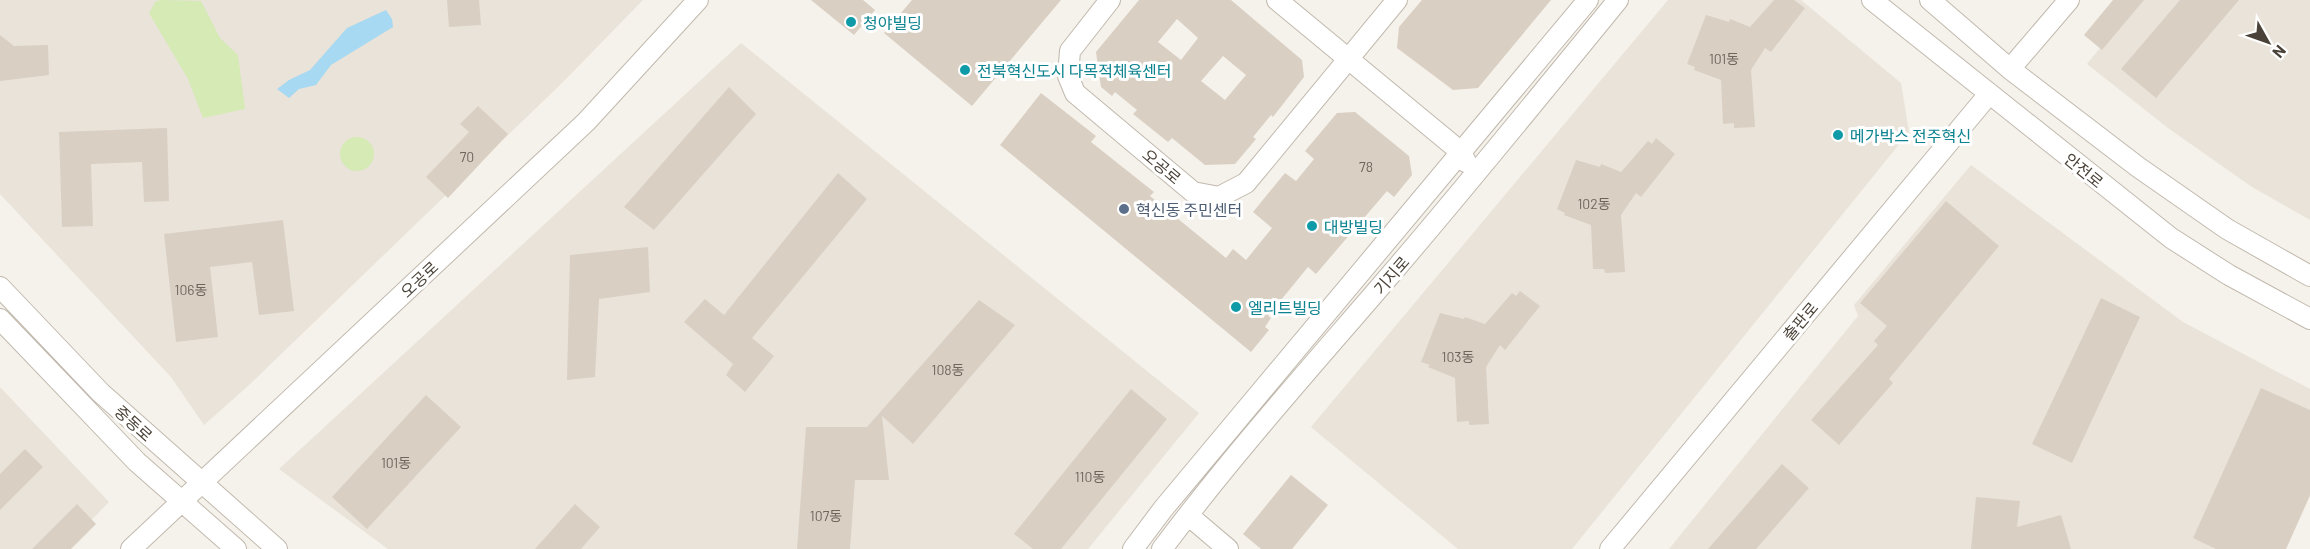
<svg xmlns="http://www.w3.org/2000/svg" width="2310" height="549" font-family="Barlow,'Noto Sans KR',sans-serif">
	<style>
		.residential { fill: #e9e3d9 }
		.green { fill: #d5eab4 }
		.water { fill: #a7d9f2 }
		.building { fill: #dacfc3; fill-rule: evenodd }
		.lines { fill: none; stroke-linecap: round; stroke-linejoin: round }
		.minor-casing { stroke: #c1b9ad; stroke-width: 22 }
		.minor { stroke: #fff; stroke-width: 20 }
		.culture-dot { fill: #0f9aa8; stroke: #fff; stroke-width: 2 }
		.service-dot { fill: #5c6f8a; stroke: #fff; stroke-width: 2 }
		.labels { text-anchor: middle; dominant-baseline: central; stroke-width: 6; stroke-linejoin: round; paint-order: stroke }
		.number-label { font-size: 14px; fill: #6e655b }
		.culture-label { font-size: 16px; fill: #0d838f; stroke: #fff; text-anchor: start }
		.street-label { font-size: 16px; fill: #4a4238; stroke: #fff }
		.service-label { font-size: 16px; fill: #4e5e75; stroke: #fff; text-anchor: start }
	</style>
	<rect width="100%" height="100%" fill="#f5f1eb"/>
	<path class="residential" d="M0,0h643l-81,83 -314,303 -44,39 -33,-48 -171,-183z
		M1668,0h133l100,83 8,49 -337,417h-114l-147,-122z
		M2139,0h171v220l-58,-33 -84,-59 -81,-64z
		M741,43l458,370 -111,136h-700l-109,-80z
		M1971,165l212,157 127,67v107l-24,53h-617l189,-233 -4,-11z
		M0,387l109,115 -46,47h-63z"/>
	<path class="green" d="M162,0l39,1 19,37 18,17 7,54 -42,9 -15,-39 -39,-66 7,-12z
		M340 154a17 17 0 1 1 34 0a17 17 0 1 1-34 0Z"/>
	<path class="water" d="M386,10l6,9 1,8 -62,38 -15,20 -17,4 -10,9 -12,-9 12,-9 21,-10 37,-42z"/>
	<path class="building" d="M447,0h32l2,25 -32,2z
		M811,0h52l12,10 -21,25z
		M912,0h149l-89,106 -88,-73z
		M1139,0h92l71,60 2,17 -31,40 -2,-2 -18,22 3,2 -21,25 -30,1 -33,-27 -4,4 -35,-28 4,-4 -22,-18 -3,4 -11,-9 -5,-35zM1177,19l21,19 -17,22 -23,-18zM1223,56l23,19 -21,25 -24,-19z
		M1422,0h129l-73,88 -25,2 -56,-42 2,-21z
		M1774,0h20l11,8 -34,44 -6,-4 -14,22 4,57 -21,1v-5l-11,1 -2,-44 -27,-10 1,-3 -8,-3 19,-49 23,7 1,-3 20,8z
		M2113,0h31l-42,50 -18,-15z
		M2180,0h59l-83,98 -35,-29z
		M0,35l14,11 34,-1 1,30 -49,6z
		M729,87l27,27 -102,116 -30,-23z
		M1041,93l55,43 -5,6 63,50 -4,4 76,62 7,-9 13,11 26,-32 -19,-16 32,-39 11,8 18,-22 -9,-8 32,-38 18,-1 54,44 3,19 -18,22 -7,-6 -71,83 -8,-7 -40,49 3,2 -6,9 4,3 -18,22 -251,-207z
		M478,106l30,28 -60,64 -22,-21 43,-45 -9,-8z
		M167,128l2,73 -25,1 -2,-40 -51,2 2,62 -31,1 -3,-95z
		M1656,138l19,16 -34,43 -5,-4 -15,22 4,57 -20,1 -1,-4h-11l-2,-44 -27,-10 1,-2 -8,-4 19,-49 24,7 1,-3 20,8 27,-31 4,3z
		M838,173l29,26 -115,139 22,18 -29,36 -19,-17 7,-11 -49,-42 21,-23 19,16z
		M1946,201l53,45 -110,133 4,4 -54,62 -28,-25 67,-75 -4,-4 13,-15 -27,-23z
		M283,220l11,91 -35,4 -7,-53 -42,5 8,70 -42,5 -12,-108z
		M648,247l2,45 -51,7 -4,78 -28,3 3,-125z
		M1520,291l20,15 -35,44 -5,-5 -14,22 3,57 -20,1v-4l-12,1 -2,-44 -27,-11 2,-2 -9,-3 19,-49 24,6 1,-2 20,7 27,-31 4,3z
		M2101,298l39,19 -68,146 -40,-19z
		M979,300l36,25 -102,119 -31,-28 7,64h-34l-5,69h-53l9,-122h61z
		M2261,388l49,22v85l-24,54h-70l-23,-11z
		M1131,389l36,30 -106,130h-28l-19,-15z
		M426,395l35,32 -94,102 -35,-32z
		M25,449l18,18 -43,43v-36z
		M1782,464l27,24 -53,61h-48z
		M1291,475l37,30 -36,44h-31l-18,-15z
		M1976,497l44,4 -3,26 44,-12 10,34h-100z
		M77,504l19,20 -25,25h-39z
		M575,504l25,23 -19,22h-46z"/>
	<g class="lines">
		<g class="minor-casing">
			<path id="minor" d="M1110,0l-40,51 -2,25 7,17 118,99 26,5 27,-14 151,-183
				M1277,0l184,152 5,10
				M1872,0l299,238 58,37 81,44
				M1930,0l80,69 128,98 89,62 83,47
				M2010,69l59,-69
				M0,287l101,106 176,156
				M0,319l137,143 99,87
				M1188,515l40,34
				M131,549l455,-427 112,-122
				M1133,549l30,-40 425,-509
				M1162,549c72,-96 152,-185 230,-276 77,-90 151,-181 226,-273
				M1610,549l379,-455"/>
		</g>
		<use href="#minor" class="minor"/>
	</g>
	<g class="culture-dot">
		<circle cx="851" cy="22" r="6"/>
		<circle cx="965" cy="70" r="6"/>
		<circle cx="1838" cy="135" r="6"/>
		<circle cx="1312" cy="226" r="6"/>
		<circle cx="1236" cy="307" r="6"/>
	</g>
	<circle class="service-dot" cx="1124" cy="209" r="6"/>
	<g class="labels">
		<g class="number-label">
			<text x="1724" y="58">101동</text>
			<text x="467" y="156">70</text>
			<text x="1366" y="166">78</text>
			<text x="1594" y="203">102동</text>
			<text x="191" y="289">106동</text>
			<text x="1458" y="356">103동</text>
			<text x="948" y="369">108동</text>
			<text x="396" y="462">101동</text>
			<text x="1090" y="476">110동</text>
			<text x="826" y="515">107동</text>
		</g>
		<g class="culture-label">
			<text x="863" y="22">청야빌딩</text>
			<text x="977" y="70">전북혁신도시 다목적체육센터</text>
			<text x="1850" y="135">메가박스 전주혁신</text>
			<text x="1324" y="226">대방빌딩</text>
			<text x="1248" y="307">엘리트빌딩</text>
		</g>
		<g class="street-label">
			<text transform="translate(1162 166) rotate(40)">오공로</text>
			<text transform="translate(2084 170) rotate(39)">안전로</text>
			<text transform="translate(1391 275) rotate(-49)">기지로</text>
			<text transform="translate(419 279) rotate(-43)">오공로</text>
			<text transform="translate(1800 321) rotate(-50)">출판로</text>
			<text transform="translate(134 423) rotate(42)">중동로</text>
		</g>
		<g class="service-label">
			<text x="1136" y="209">혁신동 주민센터</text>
		</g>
	</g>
	<g transform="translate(2268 42) rotate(130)" stroke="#ffffff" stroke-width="4.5" paint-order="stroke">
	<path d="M0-4.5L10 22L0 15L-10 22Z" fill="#4a4238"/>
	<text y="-9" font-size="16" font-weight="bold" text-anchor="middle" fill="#4a4238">N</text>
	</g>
</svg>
